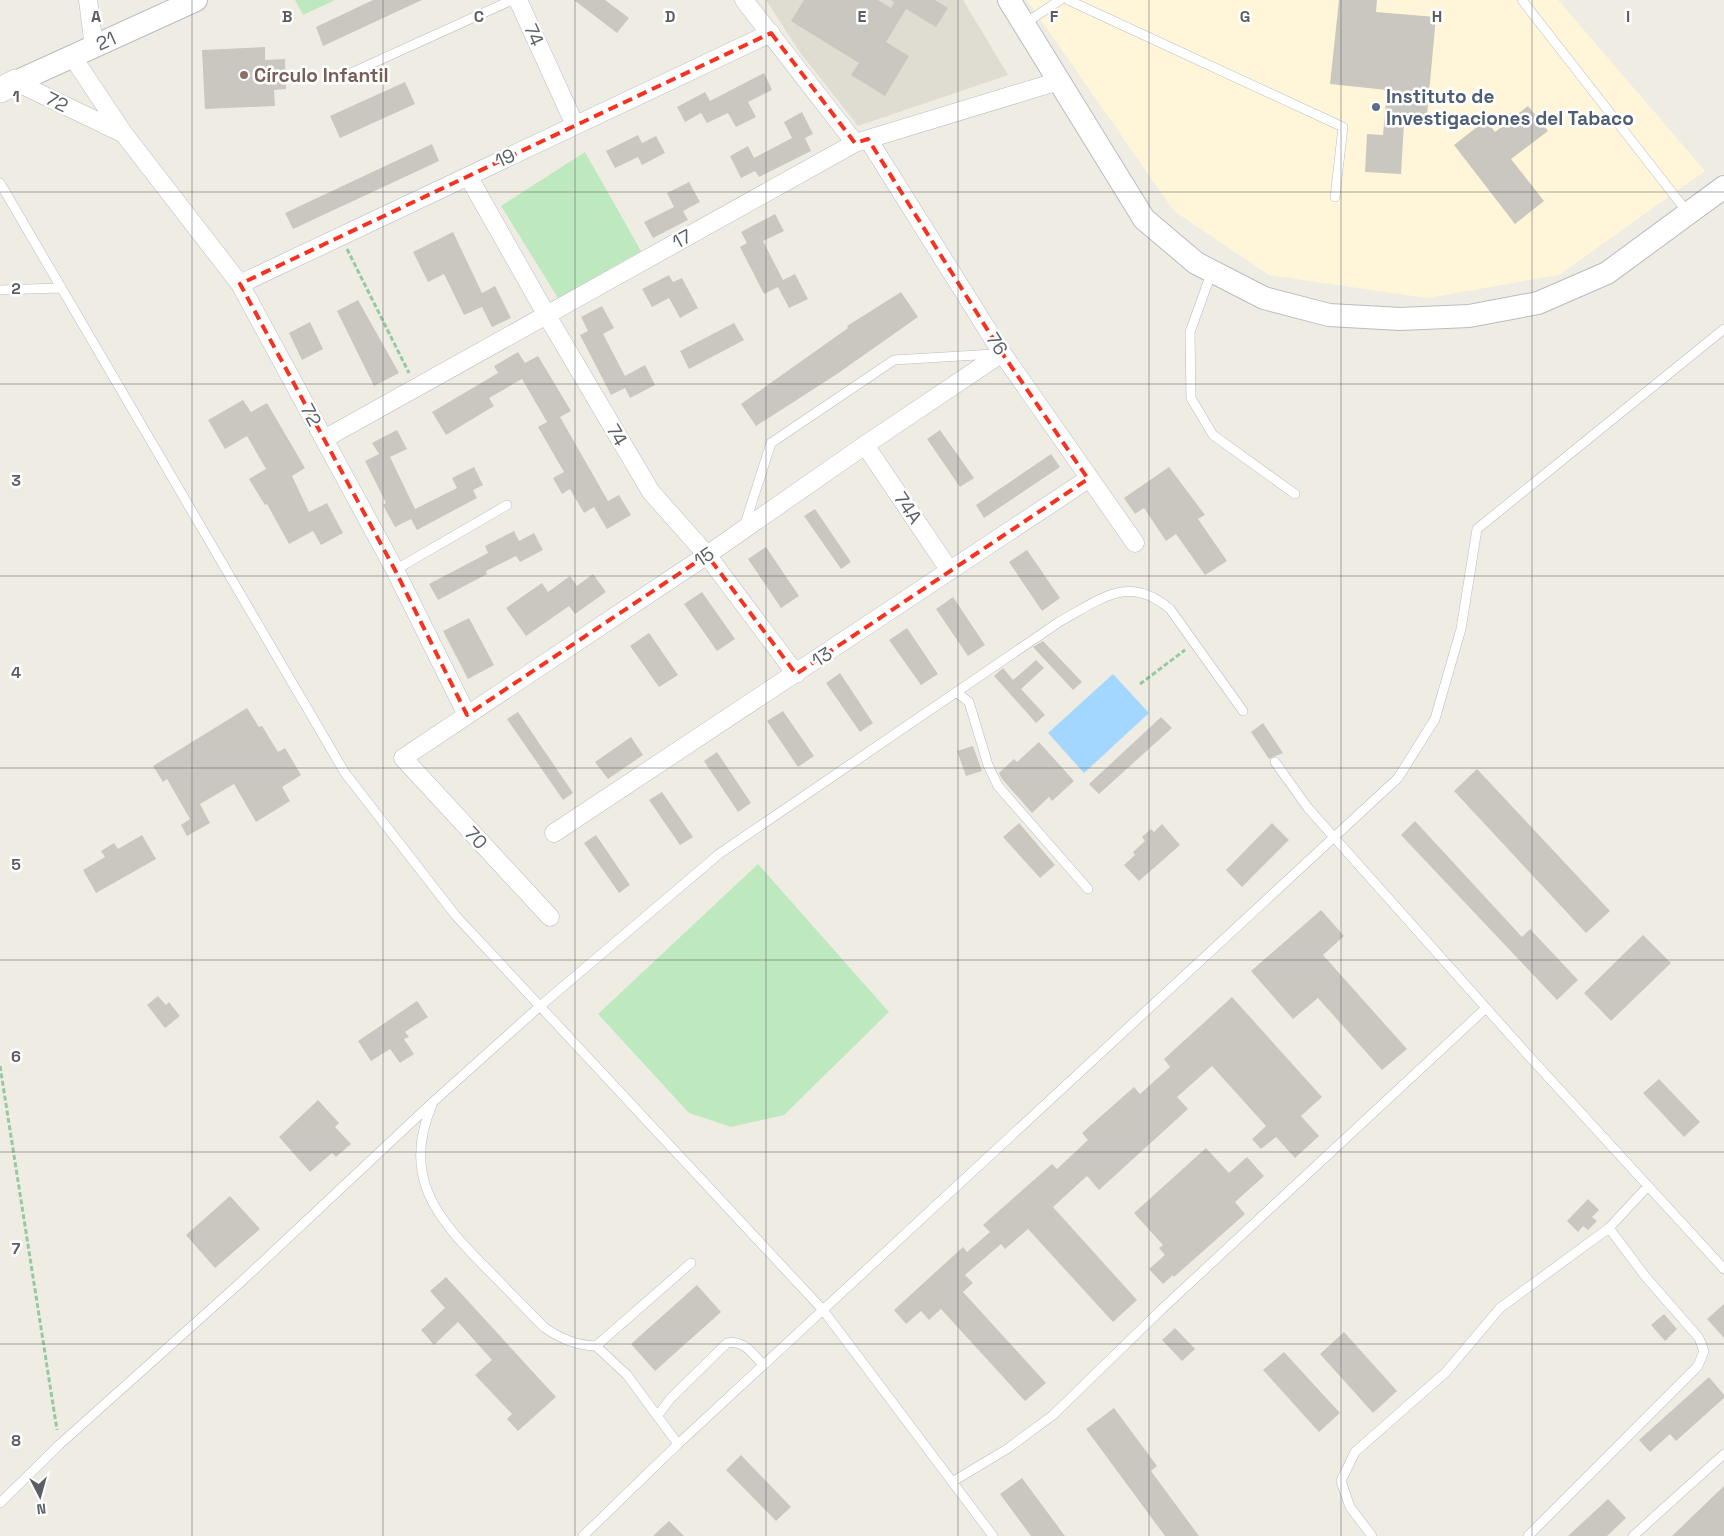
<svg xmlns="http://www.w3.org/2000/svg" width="1724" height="1536" font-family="'Space Grotesk',sans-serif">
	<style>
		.commercial { fill: #fff6d9 }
		.education { fill: #dfdcd2 }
		.green { fill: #bee9be }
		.water { fill: #a4d7ff }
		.building { fill: #cac7c0 }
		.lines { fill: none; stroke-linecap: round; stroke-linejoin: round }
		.service-casing { stroke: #b8bcc1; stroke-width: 10 }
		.minor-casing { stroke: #b8bcc1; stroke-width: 19 }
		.tertiary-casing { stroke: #b8bcc1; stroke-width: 24 }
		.secondary-casing { stroke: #b9bdc3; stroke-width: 26 }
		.path { stroke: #95c8a3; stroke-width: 3; stroke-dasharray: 5 2.5; stroke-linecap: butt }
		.service { stroke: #fff; stroke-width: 9 }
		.minor { stroke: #fff; stroke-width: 18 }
		.tertiary { stroke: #fff; stroke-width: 22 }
		.secondary { stroke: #fff; stroke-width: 25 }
		.marked { fill: none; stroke: #f83221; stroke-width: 4; stroke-dasharray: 10 6; stroke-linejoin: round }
		.grid { fill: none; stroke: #5b6065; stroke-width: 1; stroke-opacity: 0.55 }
		.education-dot { fill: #8d6e63; stroke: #fff; stroke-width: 2 }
		.service-dot { fill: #5c6f8a; stroke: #fff; stroke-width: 2 }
		.labels { text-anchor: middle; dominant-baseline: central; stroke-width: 5; stroke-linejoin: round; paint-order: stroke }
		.street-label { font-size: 19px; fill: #5b6065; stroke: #fff }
		.education-label { font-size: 19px; font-weight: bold; fill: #785e54; stroke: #fff; text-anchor: start }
		.service-label { font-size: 19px; font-weight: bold; fill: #4e5e75; stroke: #fff; text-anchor: start }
		.grid-label { font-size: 16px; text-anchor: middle; font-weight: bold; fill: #5b6065; stroke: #fff; stroke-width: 5; stroke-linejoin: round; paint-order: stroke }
	</style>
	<rect width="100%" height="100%" fill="#efede3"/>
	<path class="commercial" d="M1027,0h531l147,171 -146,104 -132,23 -158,-23 -95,-64z"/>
	<path class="education" d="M766,0h197l45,75 -150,51 -59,-75z"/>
	<path class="green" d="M295,0h40l-32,15z
		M585,152l56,99 -83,47 -57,-92z
		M758,864l131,148 -105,103 -53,12 -42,-14 -91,-99z"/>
	<path class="water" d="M1113,674l36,39 -65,60 -36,-40z"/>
	<path class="building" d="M373,0h49l-99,46 -7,-19z
		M574,0h31l24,18 -12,15z
		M804,0h74l13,8 3,-6 -3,-2h44l13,8 -12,19 -30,-18 -20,33 23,14 -24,40 -34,-21 8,-12 -68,-42z
		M1339,0h38l-1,12 60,5 -10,109 -22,-2 -3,50 -36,-2 2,-38 16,1 4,-45 -57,-6z
		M265,47v13l20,-1 1,30 -12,1 1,16 -70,3 -3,-59z
		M764,73l8,17 -24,12 8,15 -20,10 -8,-14 -21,10 -6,-10 -16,9 -8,-15 28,-15 5,9z
		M405,82l10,22 -75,34 -10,-22z
		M1528,106l20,25 -37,28 33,42 -29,23 -61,-79 32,-25 9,12z
		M802,112l11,22 -8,4 6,13 -52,26 -4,-6 -14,7 -11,-22 18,-10 6,12 38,-20 -8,-16z
		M638,135l4,8 14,-7 9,17 -23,12 -4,-8 -23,11 -9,-17z
		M432,144l7,17 -146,68 -8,-16z
		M689,182l11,20 -17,9 5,9 -35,18 -9,-16 30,-15 -7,-14z
		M775,214l9,17 -21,10 20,39 12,-6 13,25 -19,9 -11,-21 -14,7 -24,-47 7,-4 -6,-11z
		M453,232l29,61 13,-7 16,32 -19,9 -10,-20 -18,8 -20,-41 -16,8 -15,-30z
		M669,275l4,7 9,-4 16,30 -18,10 -11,-20 -17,9 -10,-18z
		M901,292l17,25 -81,57 -81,52 -15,-22 107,-76 -1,-2z
		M358,300l41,73 -25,13 -37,-75z
		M602,306l12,22 -11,6 22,42 20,-11 10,20 -25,13 -5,-10 -14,7 -31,-60 8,-4 -7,-14z
		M310,322l13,27 -21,11 -13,-27z
		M734,323l10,17 -55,29 -9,-18z
		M518,352l7,11 13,-7 33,55 -11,6 48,84 11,-6 12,20 -24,14 -13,-22 -10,6 -14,-24 -8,5 -9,-16 11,-6 -26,-45 9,-5 -25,-43 -33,19 5,8 -48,29 -14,-23 66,-39 -4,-7z
		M243,400l8,12 16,-9 38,65 -13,8 17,36 18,-9 16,30 -22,12 -8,-14 -24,13 -22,-40 -2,1 -16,-26 17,-10 -19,-33 -22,13 -17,-29z
		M397,430l10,19 -17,8 25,52 42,-21 -5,-10 22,-11 9,18 -10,5 4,8 -60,32 -6,-11 -16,8 -12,-22 3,-2 -21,-42 14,-7 -7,-11z
		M940,430l34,48 -14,9 -33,-48z
		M1051,454l9,13 -76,51 -8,-13z
		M1169,467l36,48 -7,4 29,42 -22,14 -29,-41 -10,7 -22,-33 -9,6 -11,-16z
		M815,509l36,53 -10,7 -37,-53z
		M514,531l5,10 15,-8 9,17 -23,12 -4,-6 -30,15 1,3 -49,26 -9,-16 59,-31 -3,-7z
		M766,547l33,49 -18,12 -33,-49z
		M1027,550l33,48 -18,13 -33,-49z
		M593,574l13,18 -31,22 -6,-8 -43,30 -20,-28 36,-25 6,9 22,-16 7,10z
		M702,592l33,47 -18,12 -33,-47z
		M953,597l32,48 -17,11 -32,-47z
		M469,618l25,47 -26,14 -25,-48z
		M907,628l31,46 -17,11 -32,-45z
		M649,633l29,42 -19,12 -29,-41z
		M1043,641l39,41 -9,8 -40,-43z
		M1036,660l8,8 -23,21 24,26 -9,8 -42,-47 9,-8 10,12z
		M840,673l33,50 -13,9 -34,-49z
		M247,708l12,19 3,-1 16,26 7,-4 16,27 -19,12 8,14 -34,21 -22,-38 -34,20 10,19 -23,13 -6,-11 9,-6 -23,-40 -4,3 -10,-16z
		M783,711l31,45 -16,11 -31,-46z
		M518,712l55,81 -10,7 -56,-81z
		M1161,717l11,11 -73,66 -10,-10z
		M1263,723l20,30 -14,6 -18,-27z
		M631,737l12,18 -35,24 -13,-17z
		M1039,742l35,39 -22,20 -3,-4 -17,16 -30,-34 -3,-6 15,-14 3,3z
		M973,746l9,25 -16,5 -9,-25z
		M717,752l34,51 -13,9 -34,-51z
		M1477,769l133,142 -24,22 -132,-142z
		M662,792l31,45 -13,8 -31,-45z
		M1415,821l107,116 8,-8 48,51 -21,20 -156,-165z
		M1019,823l36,42 -15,13 -37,-41z
		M1272,823l17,17 -47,47 -16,-17z
		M1162,824l18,21 -41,36 -15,-16 11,-10 -2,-3 12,-11 -3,-4 9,-8 3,3z
		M142,835l14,24 -60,34 -13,-23 22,-13 -4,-6 13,-8 4,6z
		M596,835l34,50 -11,8 -35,-50z
		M1321,910l23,26 -21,19 84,94 -25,21 -64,-72 -25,21 -42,-48z
		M1643,935l28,28 -60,58 -27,-28z
		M158,996l8,9 3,-3 11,14 -15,12 -18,-23z
		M1232,997l90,100 -21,19 18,20 -24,22 -19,-21 -15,12 -9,-10 14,-13 -54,-60 -35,31 11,12 -89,81 -12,-14 -34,31 84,93 -24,22 -85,-93 -23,20 -4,-5 -36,31 8,8 -10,9 83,91 -21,18 -84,-92 -12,11 -8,-9 -15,13 -12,-14 69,-63 4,5 23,-20 -7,-7 69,-61 5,5 31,-29 -6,-7 52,-46 6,7 30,-27 -6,-8z
		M417,1001l11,16 -23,15 4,5 -5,2 10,15 -14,9 -10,-14 -19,12 -13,-20z
		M1659,1079l41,43 -16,15 -41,-44z
		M318,1100l21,23 -4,4 16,17 -15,13 -4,-4 -22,19 -31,-35z
		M1206,1148l23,25 18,-16 17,19 -29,26 10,12 -71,63 -1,-2 -10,9 -14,-15 16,-14 -6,-7 4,-3 -29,-32z
		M230,1196l30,33 -45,39 -29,-33z
		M1588,1199l11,11 -7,7 5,4 -9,9 -5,-4 -5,6 -11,-11z
		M446,1277l110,120 -38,34 -11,-12 5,-5 -37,-39 17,-15 -34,-38 -24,23 -13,-15 24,-22 -15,-17z
		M697,1285l24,27 -66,59 -24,-27z
		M1724,1304v34l-17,-19z
		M1664,1314l13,15 -12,12 -14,-16z
		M1175,1328l20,21 -13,12 -20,-21z
		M1344,1332l53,59 -24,22 -53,-59z
		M1284,1352l56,61 -21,19 -56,-62z
		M1709,1377l15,18v3l-48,43 -6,-7 -20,18 -11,-12z
		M1114,1408l43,58 -6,5 48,65h-34l-79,-107z
		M741,1455l50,52 -15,14 -50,-51z
		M1022,1478l43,58h-34l-31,-42z
		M1724,1486v50h-52z
		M1608,1499l18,19 -19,18h-39z
		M669,1521l15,15h-31z"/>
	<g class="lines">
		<g class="service-casing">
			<path id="service" d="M1068,0l275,127 -8,70
				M1522,0l166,213
				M1024,24l36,-24
				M340,78l172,-78
				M0,183l345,590 111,143 367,394 170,226
				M1212,271l-22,61 1,66 22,37 82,59
				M0,290l59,-2
				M744,527l27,-84 123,-83 100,-6
				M395,570l112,-65
				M956,692l13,10 19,63 10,21 90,103
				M1275,762l33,46 220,247 196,214
				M432,1105c-31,72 5,113 54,163 20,20 39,40 59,60 17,11 30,17 51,18l31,29 51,69
				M596,1346l95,-83
				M658,1415l13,-17 56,-55c17,-3 25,10 36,22
				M952,1482l55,-33 46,-34 109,-106 324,-301
				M0,1503l59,-58 182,-163 192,-180 106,-95 180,-153 340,-232c41,-22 69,-49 111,-13l73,102
				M583,1536l95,-92 720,-666 37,-59 26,-90 16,-100 247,-200
				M1372,1536l-22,-29 -9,-26 14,-29 91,-80 54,-64 109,-80 39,-42
				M1528,1536l170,-170 6,-15 -5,-13 -54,-62 -36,-48
				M1633,1536l91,-82"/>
		</g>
		<g class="minor-casing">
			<path id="minor" d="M88,0l6,47
				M518,0l57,125
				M744,0l111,143
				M72,56l52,78 116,150 155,286 72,145
				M16,82l108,52
				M868,139l134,214 133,190
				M468,176l78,138 105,178 56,63 89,119
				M240,284l531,-251
				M324,439l531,-296 204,-62
				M865,445l85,126
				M554,833l534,-354
				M550,917l-147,-159 304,-203 158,-110 137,-92"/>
		</g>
		<g class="tertiary-casing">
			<path id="tertiary" d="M1009,0l135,219 52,44 68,35 65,17 71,4 69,-3 69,-13 69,-30 117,-86
				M16,82l180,-82"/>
		</g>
		<g class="secondary-casing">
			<path id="secondary" d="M0,90l16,-8"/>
		</g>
		<path class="path" d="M347,249l62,124
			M1140,684l45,-34
			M0,1066l57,364"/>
		<use href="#service" class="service"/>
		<use href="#minor" class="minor"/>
		<use href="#tertiary" class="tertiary"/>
		<use href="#secondary" class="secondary"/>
	</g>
	<path class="marked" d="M771,33l84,110 13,-4 134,214 86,126 -292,195 -89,-119 -240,160 -72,-145 -155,-286z"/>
	<path class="grid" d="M192,0v1536M383,0v1536M575,0v1536M766,0v1536M958,0v1536M1149,0v1536M1341,0v1536M1532,0v1536M0,192h1724M0,384h1724M0,576h1724M0,768h1724M0,960h1724M0,1152h1724M0,1344h1724"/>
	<circle class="education-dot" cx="244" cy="75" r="5"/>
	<circle class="service-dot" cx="1376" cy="107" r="5"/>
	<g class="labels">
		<g class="street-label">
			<text transform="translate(534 35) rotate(66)">74</text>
			<text transform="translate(106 41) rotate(-24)">21</text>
			<text transform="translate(57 102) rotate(26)">72</text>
			<text transform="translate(505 158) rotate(-25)">19</text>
			<text transform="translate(682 239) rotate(-29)">17</text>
			<text transform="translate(997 344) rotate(57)">76</text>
			<text transform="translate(311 415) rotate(62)">72</text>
			<text transform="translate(617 435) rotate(59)">74</text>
			<text transform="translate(908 508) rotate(56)">74A</text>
			<text transform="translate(704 557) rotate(-34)">15</text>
			<text transform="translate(822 657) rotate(-34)">13</text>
			<text transform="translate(476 838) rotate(47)">70</text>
		</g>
		<g class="education-label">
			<text x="254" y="75">Círculo Infantil</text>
		</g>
		<g class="service-label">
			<text x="1386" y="96">Instituto de<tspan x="1386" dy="22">Investigaciones del Tabaco</tspan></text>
		</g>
	</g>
	<g class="grid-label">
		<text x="96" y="22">A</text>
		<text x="287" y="22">B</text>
		<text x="479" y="22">C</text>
		<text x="670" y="22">D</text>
		<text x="862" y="22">E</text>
		<text x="1054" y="22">F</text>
		<text x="1245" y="22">G</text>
		<text x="1437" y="22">H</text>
		<text x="1628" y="22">I</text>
		<text x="16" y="102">1</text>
		<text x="16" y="294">2</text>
		<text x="16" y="486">3</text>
		<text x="16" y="678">4</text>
		<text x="16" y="870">5</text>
		<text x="16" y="1062">6</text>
		<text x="16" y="1254">7</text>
		<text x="16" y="1446">8</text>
	</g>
	<g transform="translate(40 1496) rotate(174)" stroke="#ffffff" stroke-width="4" paint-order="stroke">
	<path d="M0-4L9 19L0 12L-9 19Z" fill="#5b6065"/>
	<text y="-8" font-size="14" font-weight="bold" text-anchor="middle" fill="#5b6065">N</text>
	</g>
</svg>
